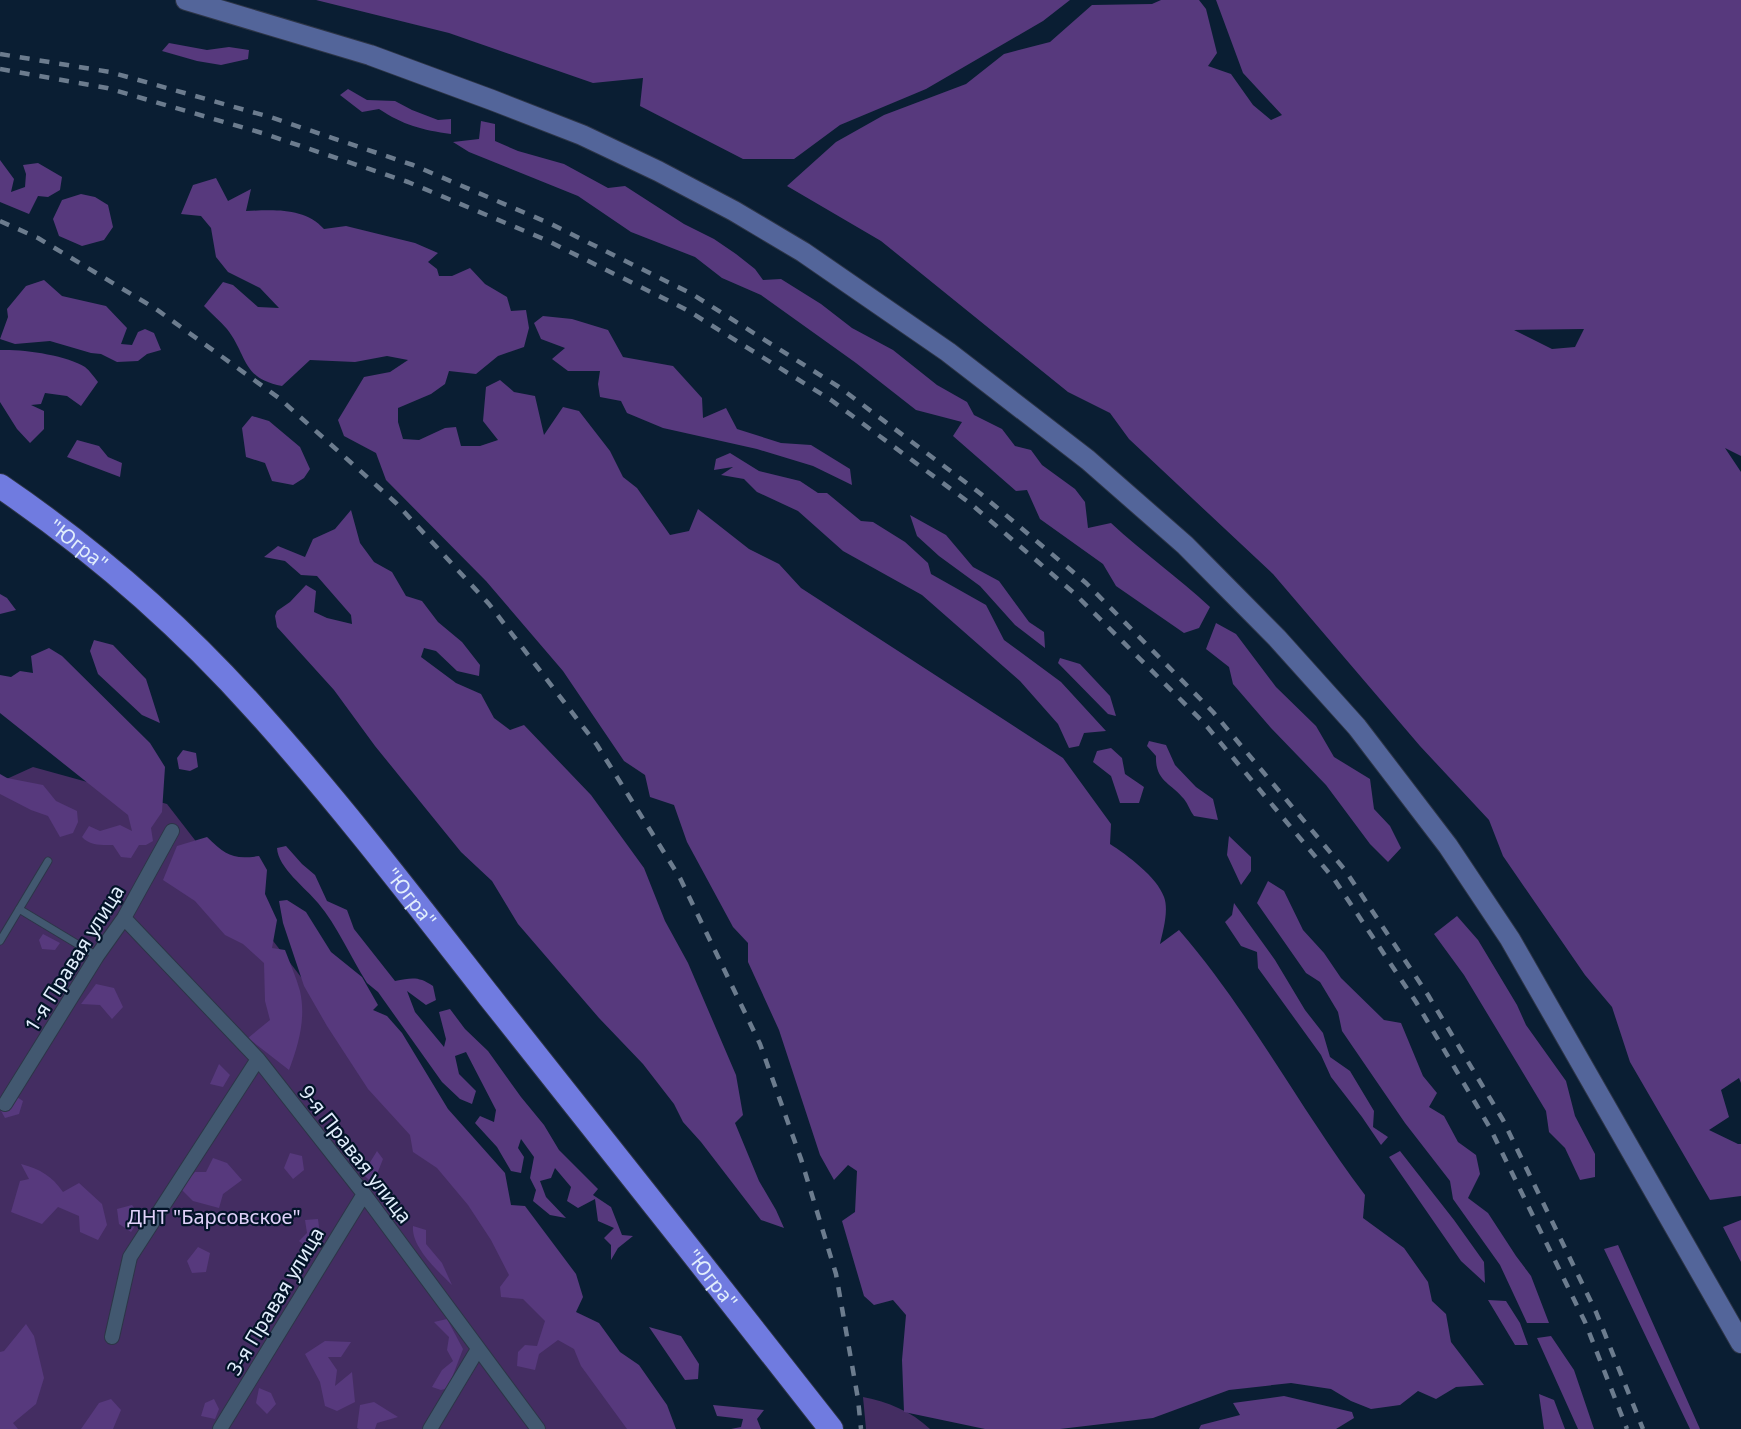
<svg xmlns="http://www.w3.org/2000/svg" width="1741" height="1429" font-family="'Noto Sans',sans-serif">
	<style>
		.green { fill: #442d62 }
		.forest { fill: #57397d; fill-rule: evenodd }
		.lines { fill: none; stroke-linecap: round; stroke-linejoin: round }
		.service-casing { stroke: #2d3547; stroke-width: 9 }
		.minor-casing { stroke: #2d3547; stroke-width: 16 }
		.secondary-casing { stroke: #2d3547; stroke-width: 22 }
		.trunk-casing { stroke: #2d3547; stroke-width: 26 }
		.service { stroke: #425870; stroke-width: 7 }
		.minor { stroke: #425870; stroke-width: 14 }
		.secondary { stroke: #53659a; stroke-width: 20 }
		.trunk { stroke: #707be0; stroke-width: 24 }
		.rail { stroke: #6c7c8e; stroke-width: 4.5; stroke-dasharray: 10 10; stroke-linecap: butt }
		.labels { text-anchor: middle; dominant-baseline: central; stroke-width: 4.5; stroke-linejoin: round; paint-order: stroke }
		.street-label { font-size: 20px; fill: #e1eefc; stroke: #031429 }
		.park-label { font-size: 20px; fill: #e0d1f9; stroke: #031429 }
	</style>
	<rect width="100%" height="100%" fill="#0a1e33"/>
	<path class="green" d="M33,767l134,37 134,173 126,169 206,283h-628l-5,-37v-610z
		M863,1397c25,5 48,14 67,32h-64z"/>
	<path class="forest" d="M316,0h754l-27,21 -117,68 -86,36 -46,34h-51l-103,-53 3,-28 -50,5 -144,-50z
		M1161,0h38l7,9 11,44 -9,13 23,8 22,31 18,15 11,-5 -39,-42 -27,-73h525v456l-16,-8 16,24v611l-2,-5 -18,12 8,27 -20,13 29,14h3v52l-31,4 -80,-138 -18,-55 -27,-32 -82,-119 -14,-36 -69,-74 -147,-172 -144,-135 -19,-26 -42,-21 -187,-151 -94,-55 49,-44 48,-27 82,-31 38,-30 46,-12 42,-37 60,-1zM1584,329l-9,18 -23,2 -38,-19z
		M169,43l38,7 22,-3 20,3 -1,9 -27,6 -24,-4 -35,-10z
		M348,89l19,11 28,1 17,9 26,10 13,-1v15c-29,-4 -48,-9 -72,-25l-17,3 -22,-17z
		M481,121l14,3v17l23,10 46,13 44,24 17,-2 59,38 30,15 22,15 19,15 8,11 18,-1 40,25 31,24 41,22 44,35 30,17 7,13 28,14 13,17 16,4 11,15 33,24 10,13 3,26 23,-5c32,30 67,54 99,84l-11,21 -15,5 -68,-47 -13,-22 -63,-45 -13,-29 -11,1 -63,-55 9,-14 -46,-12 -60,-47 -95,-68 -39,-17 -27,-21 -64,-25 -53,-36 -109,-44 -16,-10 26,-3z
		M0,160l14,19 -3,13 14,-5 1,-13 -3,-9 15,-2 24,14 -2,13 -12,7 -10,-1 -9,18 -29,-12z
		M216,178l12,23 23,-12 -5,22c27,-1 58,-4 78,18l22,-3 69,17 23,10 -10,9 9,7 2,7h13l18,-8 15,16 22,13 4,14 15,-1 3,18 -5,19 -26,9 -22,18 -27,-3 -4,13 -14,10 -33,14v14l5,17 16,1 26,-12 11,-1 5,19h19l18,-6 -15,-19 3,-34 14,-7 14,12 21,4 9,39 19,-28 16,4 31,40 13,26 14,11 33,47 19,-4 9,-22 51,40 30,15 22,24 262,170 48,66 -1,20c17,11 47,33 54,53 5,13 -1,34 -4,47l19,-14c71,82 121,179 186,265l-2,23 41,30 24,34 4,19 14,13 5,28 33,43 -28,2 -20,12 -18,-8 -18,14 -29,4 -20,-8 -20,-12 -40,-6 -62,7 -76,28 -93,11h-75l-81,-17 -2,-52 4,-45 -13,-15 -19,5 -10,-9 -22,-75 13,-9 2,-41 -9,-6 -14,15 -14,-25 -41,-125 -31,-68v-19l-15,-16 -46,-85 -13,-37 -24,-8 -5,-22 -21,-14 -61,-90 -77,-90 -100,-101 -10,-27 -32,-17 -6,-16 26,-43 26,-5 18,-12 -21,-4 -32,6 -45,-2 -28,26c-41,-8 -34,-30 -55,-57 -7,-8 -16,-16 -23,-23l19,-24 10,3 25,22 21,1 -19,-20 -32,-16 -12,-15 -5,-29 -10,-12 -20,-2 12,-29z
		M81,194l14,3 13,8 5,22 -9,13 -22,6 -23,-10 -6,-17 9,-19z
		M44,280l18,16 44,10 21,22 -6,16 11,1 6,-13 7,-3 9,4 7,17 -14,4 -9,7 -21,1 -16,-8 -10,-1 -41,-12 -35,3 -15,-5 8,-22 -1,-8 19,-23z
		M543,316l29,3 36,11 15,27 50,9 29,32 1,20 23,-10 11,21 44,14 30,2 39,24 2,16 -39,-19 -56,-17 -94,-21 -36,-15 -6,-12 -21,-4 -2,-13 2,-13h-32l-16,-12 13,-11 -24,-9 -7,-16z
		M0,350c22,-1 67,5 85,17 5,4 9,10 13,15l-17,24 -14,-10 -22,-3 -4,11 -10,1 13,6v18l-14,14 -13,-14 -17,-27z
		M252,416l17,5 31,26 10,22 -6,9 -11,7 -21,-4 -7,-18 -19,-6 -4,-29z
		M77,440l22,6 9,11 14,6 -2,14 -53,-20z
		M730,453l29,18 41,10 18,12h9l34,28 12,1 32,20 23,21 3,11 55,31 18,35 57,42 45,49 -22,2 -5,13 -10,2 -11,-24 -38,-43 -98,-86 -79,-44 -45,-40 -41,-19 -13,-13 -23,-4 12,-8 -19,3 2,-11z
		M351,510l9,33 14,19 18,10 14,24 16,5 16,21 24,20 18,23 -1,11 -22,-5 -21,-20 -12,-3 -3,9 35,26 25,11 13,24 16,12 14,-5 67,70 53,73 21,53 23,42 48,112 7,40 -8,8 24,58 17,29 8,18 -23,-8 -60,-78 -18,-20 -9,-18 -31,-40 -44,-46 -81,-94 -26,-43 -31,-29 -86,-106 -41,-56 -57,-63 -2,-11 2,-5 13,-9 16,-17 10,6 -2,21 13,6 25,6 -1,-9 -34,-39 -16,-1 -16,-14 -21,-4 14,-11 27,11 8,-18 22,-10z
		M910,515l36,20 27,32 26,14 30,41 15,10 1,16 -30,-23 -35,-39 -41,-30 -22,-20z
		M0,594l7,4 9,12 -16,4z
		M1216,623l20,11 40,53 40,39 18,31 36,22 4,30 16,17 11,22 -13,14 -18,-18 -44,-59 -55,-57 -38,-44 -4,-17 -23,-18z
		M94,640l19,5 33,34 14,44 -18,-8 -44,-41 -8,-23z
		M49,648l13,8 88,87 15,24 -3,45 -11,16 2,13 -7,4h-7l-8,13 -10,-1 -8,-12c-11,0 -23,1 -31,-8l7,-11 11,5 20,-6 12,6 -4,-16 -128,-102v-38l11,2 9,-6 13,2 -2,-17z
		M1060,658l20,6 30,32 6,20 -8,-2 -50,-51z
		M1149,741l17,4 9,20 21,22 17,12 5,21 -24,-4c-4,-5 -6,-12 -10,-17 -13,-16 -29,-18 -28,-43l-9,-10z
		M1111,748l11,10 3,16 19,13 -5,16h-19l-9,-27 -18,-14 4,-11z
		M183,750l13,3 2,14 -8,4 -11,-2 -2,-11z
		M0,774l7,4 36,7 13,16 21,10 1,11 -5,11 -13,4 -12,-21 -17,-6 -31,-16z
		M1229,836l22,21v14l-10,14 -14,-30z
		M207,837c19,18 25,23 52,19l8,14 -2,24 12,26 -5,28 13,2c5,13 11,27 15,41 6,27 -1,53 -11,79l-41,-32 22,-18 -5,-19 -1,-38 -21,-19 -18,-9 -30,-34 -32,-21 14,-34z
		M286,846l16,18 13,11 12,26 20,9 7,19 41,52c17,-3 23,-5 38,5l3,14 -10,5 -19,-14 8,21 29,35 2,-8 -7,-27 11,-3 15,20 23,22 33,46 23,28 15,25 39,39 -5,6 18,12 11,28 11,1 -15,12 -7,12v-15l-7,-7 10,-10 -16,-7 -3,-22 -17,9 -11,-7 4,-14 -16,-19 -4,10 -11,3 6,16 20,21 -16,-3 -17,-14 3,-11 -6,-12 4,-21 -13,-18 -3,9 6,9 -3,16 -10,-2 -14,-24 -22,-24 5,-7 14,6 2,-12 -30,-58 -11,4 4,18 17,17 -4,13 -12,-5 -18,-17 -64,-90 -11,-9c-16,-25 -30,-58 -49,-80 -12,-15 -40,-35 -41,-55z
		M1268,881l16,10 19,39 21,23 17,25 43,42 17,3 22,53 14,17 -8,14 15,9 14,26 18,13 4,19 -12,24 20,15 28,43 15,20 18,47h-22l-27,-58 -47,-66 -3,-18 -45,-58 -63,-92 -4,-19 -18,-30 -14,-9 -49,-70z
		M287,900l19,12 25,40 31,25 16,28 -5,5 14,6 15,17 46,76 57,64 6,32 14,1 51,68 7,23 -7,15 23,11 21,29 19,13 28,40 9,24h-49l-46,-63 -7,-17 -16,-9 -19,14 -4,16 -18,-4 1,-14 7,-7 12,1 8,-25 -22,-22 -22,-2 -1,-10 9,-12 -18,-35 -23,-35 -31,-37 -24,-16 -3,-17 -42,-46 -41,-63 -23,-40 -21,-63 -4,-22z
		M1234,903l41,57 30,50 18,23 7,24 20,14 24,40 -1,16 15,10 -7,8 -19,-28 -31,-40 -10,-22 -63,-87 -1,-16 -16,-6 -16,-24 7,-7z
		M1457,916l21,24 39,65 9,20 40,56 9,35 20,38v23l-15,3 -15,-32 -16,-16 -3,-21 -82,-136 -30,-41z
		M43,934l17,9 -5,7 -13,-1 -3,-9z
		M96,984l18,4 9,19 -11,12 -12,-14 -19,-1z
		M219,1064l11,11 -7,12 -13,-3z
		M8,1091l15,10 -4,13 -14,4 -5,-9v-10z
		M377,1151l6,8 -10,25 -11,-11 -4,-14 11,5z
		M1400,1151l54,69 30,42 1,21 -24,-22 -72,-104z
		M290,1153l12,3 2,14 -11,9 -9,-11z
		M213,1158l14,5 15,17 -19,14 -4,14 -26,-7 -13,-13 15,-16h11z
		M21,1164c19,5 31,12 42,28l16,-9 23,21 5,21 -9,15 -18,-8 -1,-16 -21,-9 -16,17 -31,-12 9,-31 9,-2z
		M132,1205l9,12 -10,15 -12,-8 -2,-15z
		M318,1219l2,16 -11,14 -10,-8 8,-8 -2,-13z
		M1741,1220v42l-18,-35z
		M413,1226l13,4v14l16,19 10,22c-14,-14 -41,-38 -39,-59z
		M1618,1245l82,184h-10l-86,-180z
		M198,1247l12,6 -4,19 -14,1 -5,-12z
		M1488,1300l18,1 14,22 8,22h-13z
		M447,1319l16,30 -15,39 -7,2 -9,-3 10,-17 11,-9 -6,-11 2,-13 -15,-15z
		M26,1324l8,12 10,42 -8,26 -23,19 5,6h-18v-77l4,-1z
		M649,1327l32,9 18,28 -1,15 -13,1z
		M1551,1336l23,34 20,59h-16l-41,-91z
		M325,1341l26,1 -10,15h-13l9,13 -2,16 17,-14 3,30 -18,9 -12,-5 -5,-24 -15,-28z
		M259,1388l12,5 5,11 -9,10 -11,-11z
		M1539,1394l15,6 11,29h-21z
		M1284,1396l68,16 2,6 -18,11h-137l2,-4 39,-10 -7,-12z
		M111,1399l10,11 -8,19h-32l18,-26z
		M214,1399l5,10 -4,10 -14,-3 4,-13z
		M374,1402l24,15 -21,6 -2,6h-16l-2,-1 3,-23z
		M713,1405l51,5 -7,9 4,10h-30l10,-2 2,-8 -26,-3z"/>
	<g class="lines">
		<g class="service-casing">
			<path id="service" d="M19,909l78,47
				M0,941l48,-80"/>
		</g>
		<g class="minor-casing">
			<path id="minor" d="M124,918l134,141 106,135 174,235
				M5,1104l92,-148 27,-38 48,-87
				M112,1337l18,-80 128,-198
				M220,1429l144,-235
				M430,1429l48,-80"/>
		</g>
		<g class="secondary-casing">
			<path id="secondary" d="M186,0l184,55 122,45 90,35 76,36 76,40 69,41 145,100 140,108 97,85 92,93 80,89 91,119 62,93 231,404"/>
		</g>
		<g class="trunk-casing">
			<g id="trunk">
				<path id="s1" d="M0,486c94,64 181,140 257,225 82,91 157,189 232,285 114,144 229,288 342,433"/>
			</g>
		</g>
		<use href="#service" class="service"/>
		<use href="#minor" class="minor"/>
		<use href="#secondary" class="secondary"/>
		<use href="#trunk" class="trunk"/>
		<path class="rail" d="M0,54l110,18 160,45 143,48 138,59 141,70 147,93 142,107 105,89 127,129 132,158 83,125 75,125 93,192 47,117
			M0,69l107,19 155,45 146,49 138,58 141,70 144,90 140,104 103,89 130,130 130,156 82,123 74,126 95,194 42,107
			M0,221l38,17 118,71 123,89 117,105 93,101 108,141 83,133 80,166 41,115 35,115 22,125 3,30"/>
	</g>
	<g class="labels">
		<g class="street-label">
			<text stroke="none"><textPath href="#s1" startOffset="98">"Югра"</textPath></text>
			<text stroke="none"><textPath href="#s1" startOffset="584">"Югра"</textPath></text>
			<text transform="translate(74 958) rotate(-58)">1-я Правая улица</text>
			<text transform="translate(356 1154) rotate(52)">9-я Правая улица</text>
			<text stroke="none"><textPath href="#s1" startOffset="1070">"Югра"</textPath></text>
			<text transform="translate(275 1301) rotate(-59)">3-я Правая улица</text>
		</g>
		<g class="park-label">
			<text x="214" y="1216">ДНТ "Барсовское"</text>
		</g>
	</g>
</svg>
